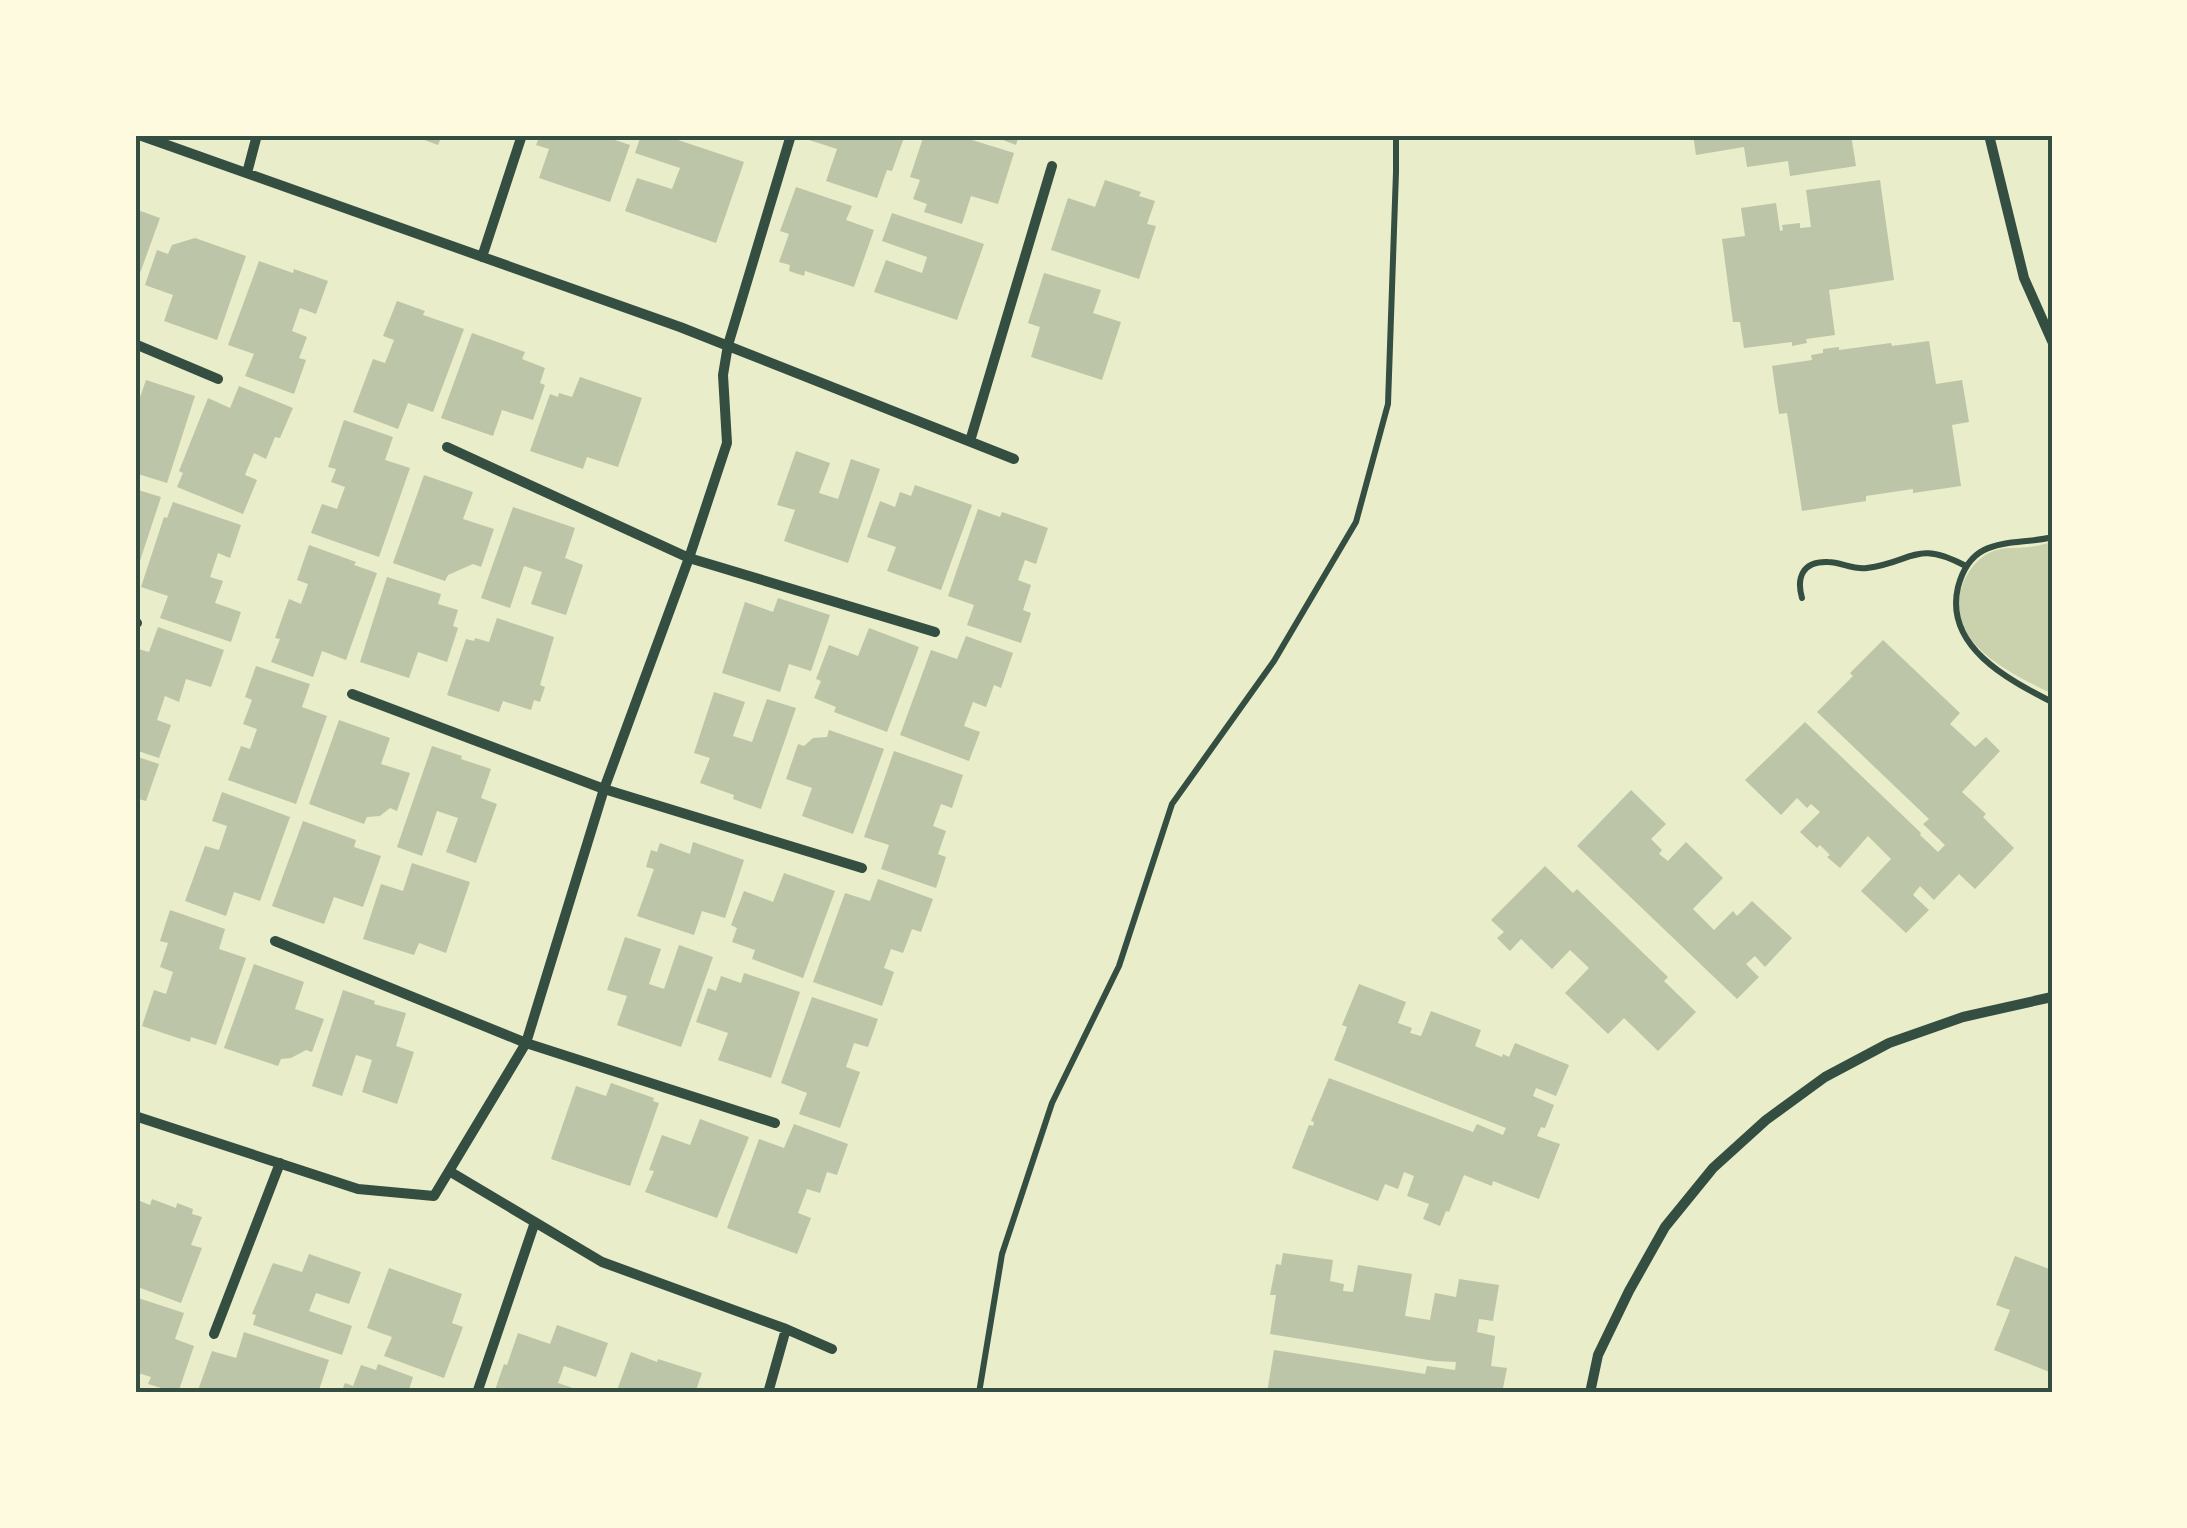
<svg xmlns="http://www.w3.org/2000/svg" width="2187" height="1528" font-family="'Roboto Condensed',sans-serif">
	<style>
		.green { fill: #cad2ad }
		.building { fill: #bcc5a7 }
		.lines { fill: none; stroke-linecap: round; stroke-linejoin: round }
		.path { stroke: #344e41; stroke-width: 6 }
		.minor { stroke: #344e41; stroke-width: 10 }
		.neatline { fill: none; stroke: #344e41; stroke-width: 4 }
	</style>
	<rect width="100%" height="100%" fill="#e9edc9"/>
	<path class="green" d="M2052,542v152c-40,-21 -109,-50 -90,-108 5,-14 15,-28 29,-34 13,-6 26,-3 38,-5 8,-1 16,-3 23,-5z"/>
	<path class="building" d="M411,135h31l-4,10z
		M540,135h60l30,10 -20,57 -71,-24 10,-29 -13,-4z
		M641,135h22l81,27 -28,81 -91,-32 12,-33 35,11 8,-21 -45,-15z
		M811,135h94l-13,36 -5,-1 -10,28 -51,-17 11,-32 -28,-9z
		M924,135h32l58,18 -16,51 -27,-8 -9,28 -38,-12 3,-8 -14,-5 7,-19 -10,-3z
		M990,135h29l-3,10z
		M1693,135h158l5,31 -66,10 -2,-15 -41,6 -3,-20 -48,8z
		M1105,180l36,12 -2,4 16,5 -8,23 9,2 -17,53 -88,-29 17,-52 27,9z
		M1880,180l14,100 -65,10 6,45 -29,4 1,4 -15,3v-4l-48,6 -4,-26h-7l-11,-83 23,-3 -4,-28 35,-5 4,28 3,-1 -1,-5 18,-2v5l11,-1 -5,-37z
		M796,187l56,19 -6,14 28,10 -20,57 -49,-16 -1,5 -15,-5 1,-6 -11,-3 10,-28 -9,-3z
		M135,209l25,9 -25,69z
		M892,213l92,31 -27,76 -83,-28 12,-32 36,13 5,-16 -45,-16z
		M195,238l51,18 -29,84 -53,-19 9,-26 -28,-10 12,-35 11,4 4,-9z
		M259,261l34,12 1,-4 34,12 -12,33 -16,-6 -8,23 15,6 -8,21 7,2 -12,34 -49,-18 9,-22 -26,-9z
		M1044,273l57,17 -8,23 28,9 -19,58 -71,-23 9,-30 -12,-4z
		M397,301l28,10 -2,4 41,14 -31,83 -25,-9 -10,26 -45,-17 20,-53 12,4 9,-23 -11,-4z
		M472,333l53,19 -3,7 23,9 -5,15 5,2 -12,35 -31,-10 -9,26 -52,-18z
		M1929,341l7,43 26,-4 7,42 -17,3 9,61 -48,7v-4l-47,7v5l-64,10 -15,-98 -8,1 -7,-48 40,-6 -1,-5 12,-2v-4l16,-2v3l52,-7 1,3z
		M580,377l62,21 -24,69 -31,-10 -4,12 -53,-18 20,-57 8,3 1,-4 13,4z
		M146,380l49,16 -28,87 -32,-10v-68l2,1z
		M239,386l54,22 -13,30 -5,-1 -9,22 -12,-6 -9,22 12,5 -14,34 -66,-27 6,-14 -4,-2 29,-73 22,10z
		M344,420l49,17 -8,23 25,8 -31,89 -68,-24 11,-29 15,5 8,-22 -14,-5 5,-13 -8,-2z
		M796,451l34,12 -11,30 19,6 13,-40 29,10 -32,94 -64,-22 11,-31 -18,-5z
		M424,475l49,17 -10,27 31,10 -13,38 -8,-3 -25,11 -3,6 -52,-18z
		M915,485l57,20 -31,85 -54,-19 9,-24 -29,-10 13,-36 15,6 5,-15 11,4z
		M135,489l26,8 -25,76h-1z
		M173,502l68,23 -11,33 -12,-5 -8,24 13,4 -8,22 26,9 -10,30 -71,-24 8,-22 -27,-9 23,-70 3,1z
		M513,507l62,21 -10,30 18,7 -17,50 -35,-11 11,-32 -18,-6 -14,42 -29,-10z
		M978,509l22,8 2,-5 46,16 -12,36 -11,-4 -7,20 13,5 -8,25 8,3 -10,30 -54,-18 7,-20 -26,-9z
		M309,545l47,17 -2,3 23,8 -31,87 -24,-9 -9,26 -42,-15 9,-23 -5,-1 14,-39 12,5 7,-20 -11,-4z
		M387,577l54,17 -3,10 20,6 -5,16 5,2 -11,34 -29,-10 -9,26 -49,-16z
		M778,598l52,17 -19,56 -22,-7 -9,28 -58,-19 23,-71 28,10z
		M497,618l57,19 -14,48 5,2 -5,15 -6,-2 -3,10 -28,-9 -4,11 -52,-17 19,-56 8,2 1,-3 14,4z
		M158,627l66,23 -13,37 -25,-8 -7,23 -14,-6 -8,24 14,5 -12,33 -24,-8v-102l14,4z
		M869,628l50,19 -32,85 -53,-20 2,-5 -22,-9 7,-17 -5,-2 13,-34 29,11z
		M966,636l47,17 -12,35 -7,-3 -8,22 -13,-5 -9,24 16,6 -11,29 -69,-26 31,-85 26,9z
		M1883,640l77,73 -10,11 25,23 11,-10 14,14 -38,41 24,22 -3,3 31,31 -39,41 -16,-15 -25,26 -14,-14 -7,9 16,15 -23,23 -45,-42 30,-32 -23,-23 -28,32 -13,-11 3,-2 -10,-10 -3,3 -17,-16 20,-20 -9,-8 -4,4 -10,-10 -16,17 -36,-35 60,-58 116,111 -1,2 18,17 7,-7 -22,-21 6,-5 -112,-107 36,-36 -3,-3z
		M256,666l54,18 -8,23 25,9 -31,88 -68,-24 13,-34 9,3 7,-20 -14,-5 9,-24 -7,-3z
		M714,692l31,10 -12,34 19,6 15,-43 29,9 -35,101 -28,-10 1,-4 -34,-12 10,-25 -16,-5z
		M339,720l51,18 -9,26 29,9 -13,38 -7,-3 -10,8 -13,1 -3,7 -55,-20z
		M829,730l55,19 -31,85 -51,-18 10,-28 -26,-9 12,-35 6,2 9,-8 14,-1z
		M432,746l30,10 -1,3 30,10 -10,29 16,6 -21,59 -30,-11 12,-34 -21,-7 -15,45 -25,-9z
		M894,751l69,24 -11,33 -11,-4 -8,22 13,5 -8,23 8,3 -10,31 -55,-19 8,-24 -25,-8z
		M135,756l24,8 -13,37 -11,-3z
		M1631,790l35,34 -15,15 11,11 -3,4 9,7 18,-19 37,36 -30,31 21,21 19,-19 4,5 15,-15 40,37 -27,29 -10,-11 -9,8 13,13 -22,22 -160,-153z
		M222,792l68,25 -30,84 -26,-9 -8,24 -41,-15 20,-55 14,4 8,-24 -15,-5z
		M303,821l53,19 -2,7 27,9 -18,51 -29,-10 -10,27 -52,-18z
		M693,842l51,18 -19,58 -23,-7 -8,24 -57,-19 17,-47 -8,-2 5,-17 6,2 3,-9 30,11z
		M412,863l58,19 -24,71 -27,-10 -5,12 -51,-16 18,-55 22,7z
		M1545,866l28,27 4,-4 91,88 -4,4 32,31 -38,39 -34,-33 -16,16 -43,-41 24,-25 -19,-18 -18,19 -31,-30 -11,12 -13,-13 7,-6 -13,-12z
		M784,873l51,18 -32,87 -51,-19 3,-9 -23,-8 5,-14 -6,-3 13,-34 29,11z
		M878,879l55,20 -12,33 -9,-3 -9,24 -12,-4 -7,19 10,4 -12,34 -69,-24 32,-89 25,8z
		M170,910l55,19 -6,20 27,9 -30,87 -25,-8 -1,5 -48,-16 12,-36 12,4 7,-22 -13,-5 8,-24 -8,-2z
		M625,937l36,12 -12,35 15,5 15,-44 34,12 -32,90 -64,-22 10,-29 -20,-6z
		M254,964l50,18 -9,27 29,10 -12,33 -6,-2 -15,8 -10,1 -3,7 -54,-18z
		M744,973l56,19 -29,86 -53,-18 10,-27 -32,-11 12,-34 8,3 5,-15 20,7z
		M1359,984l47,18 -8,21 14,5 -2,5 11,3 10,-25 50,19 -6,16 27,11 1,-3 6,3 6,-14 54,22 -13,31 -20,-8 -3,8 21,9 -9,23 -4,-1 -4,9 23,8 -21,55 -46,-18 -1,5 -28,-11 -15,37 -3,-1 -6,15 -17,-7 6,-15 -22,-8 7,-20 -10,-4 -6,17 -13,-5 -7,17 -86,-33 17,-43 4,1 1,-4 -3,-1 18,-43 144,54 4,-8 26,11 3,-7 -172,-68 13,-33 -5,-2z
		M343,990l32,11 -1,3 32,9 -10,33 18,6 -17,52 -35,-12 10,-32 -16,-5 -14,41 -30,-10z
		M812,997l66,22 -10,28 -14,-4 -8,24 14,5 -20,56 -41,-14 8,-21 -26,-10z
		M611,1083l43,15 -1,3 6,2 -29,83 -79,-27 25,-73 30,10z
		M700,1119l49,18 -32,81 -72,-26 9,-21 -5,-1 13,-35 28,10z
		M794,1124l54,20 -11,31 -10,-3 -7,21 -13,-4 -9,24 13,5 -14,36 -70,-26 32,-89 25,9z
		M135,1199l15,6 2,-6 24,9 1,-5 16,6 -1,5 10,3 -11,28 11,3 -21,55 -46,-17z
		M1283,1253l50,7 -3,21 14,3 -1,7 10,1 5,-27 54,9 -7,42 25,4 5,-27 21,4 3,-18 40,6 -6,36 -14,-2 -2,13 18,4 -4,30 16,2 -5,25h-235l7,-43 151,24 2,-8 28,4 1,-8 -21,-1 -165,-27 6,-39h-6l6,-31 5,1z
		M309,1254l52,18 -12,32 -33,-11 -7,18 43,15 -10,29 -89,-30 3,-10 -4,-1 21,-51 29,9z
		M2015,1256l37,14v103l-58,-23 16,-40 -14,-5z
		M389,1268l73,26 -10,29 11,4 -19,51 -60,-22 8,-19 -25,-9z
		M135,1297l49,16 -9,26 19,7 -16,47 -30,-9 3,-7 -16,-5z
		M557,1325l51,18 -12,34 -32,-11 -6,17 29,10h-93l10,-29 3,1 11,-32 32,11z
		M244,1332l85,28 -11,33h-121l15,-42 24,7z
		M631,1352l26,10 1,-3 44,14 -7,20h-79z
		M378,1364l35,13 -5,16h-67l4,-10 8,3 8,-21 15,5z"/>
	<g class="lines">
		<path class="path" d="M2052,537c-22,6 -48,3 -68,13 -14,7 -22,22 -26,37 -14,59 49,92 94,115
			M1802,598c-6,-21 1,-37 26,-36 13,0 25,8 39,6 47,-6 48,-29 99,-2
			M979,1393l23,-139 50,-151 67,-137 53,-162 102,-143 82,-139 32,-118 8,-232v-37"/>
		<path class="minor" d="M139,135l541,192 334,132
			M1989,135l35,143 28,63
			M247,173l10,-38
			M482,257l40,-122
			M135,344l83,35
			M970,441l82,-275
			M447,447l242,111 246,74
			M135,622l2,1
			M352,694l252,95 258,79
			M275,941l251,102 249,80
			M135,1116l223,73 76,7 92,-153 78,-254 85,-231 38,-115 -4,-68 5,-30 63,-210
			M449,1171l153,91 184,67 46,20
			M214,1334l66,-171
			M477,1393l58,-171
			M768,1393l18,-64
			M1590,1393l8,-38 31,-64 36,-64 48,-59 53,-48 59,-43 64,-34 74,-26 89,-20"/>
	</g>
	<rect width="2187" height="1528" fill="none" stroke="#fefae0" stroke-width="275"/>
	<rect x="138" y="138" width="1912" height="1252" class="neatline"/>
</svg>
